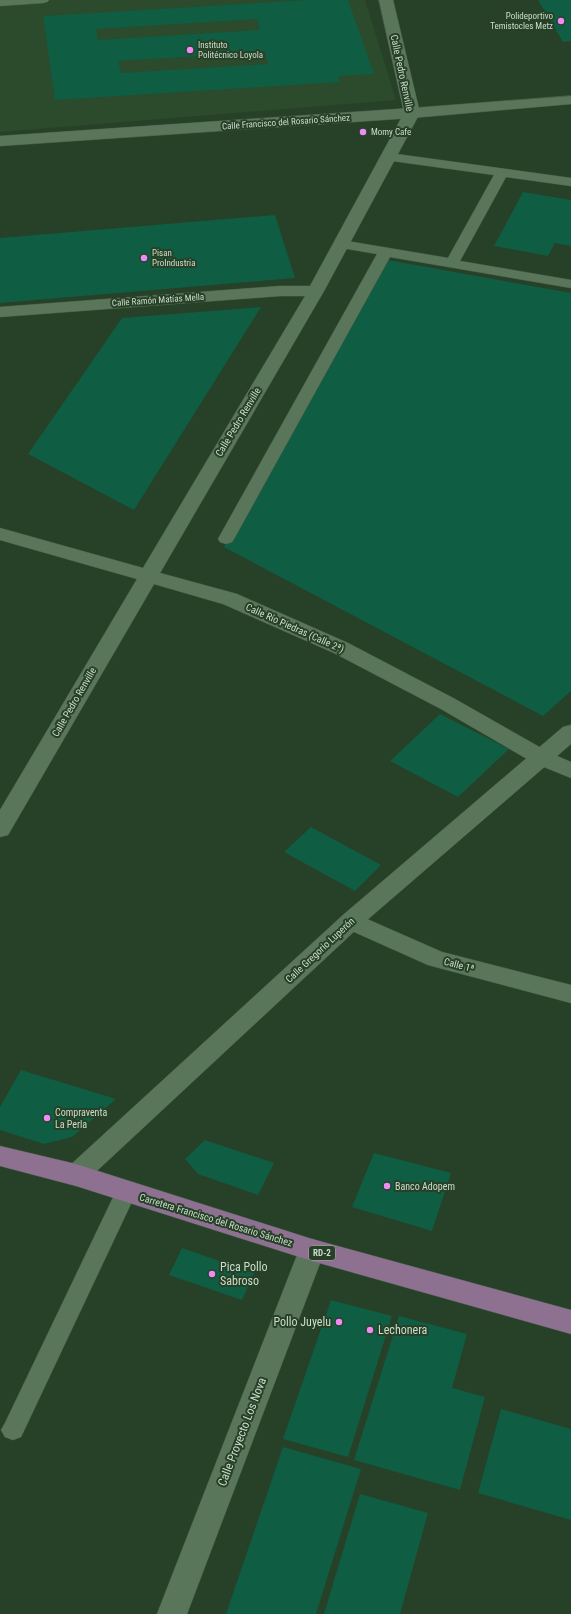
<svg xmlns="http://www.w3.org/2000/svg" width="571" height="1614" font-family="'Roboto Condensed',sans-serif">
	<style>
		.built { fill: #2b4b2c }
		.building { fill: #0f5d43; fill-rule: evenodd }
		.lines { fill: none; stroke-linecap: round; stroke-linejoin: round }
		.lane-casing { stroke: #465d48; stroke-width: 1 }
		.street-casing { stroke: #465d48; stroke-width: 1 }
		.secondary-casing { stroke: #465d48; stroke-width: 1 }
		.primary-casing { stroke: #465d48; stroke-width: 1 }
		.lane { fill: #5a765a; fill-rule: evenodd }
		.street { fill: #5a765a; fill-rule: evenodd }
		.secondary { fill: #5a765a; fill-rule: evenodd }
		.primary { fill: #8e7091; fill-rule: evenodd }
		.poi-dot { fill: #ef8bf6; stroke: #264127; stroke-width: 1.5 }
		.labels { text-anchor: middle; dominant-baseline: central; stroke-width: 4; stroke-linejoin: round; paint-order: stroke }
		.far-poi-label { font-size: 9px; fill: #ccdccc; stroke: #264127; text-anchor: start }
		.far-street-label { font-size: 9px; fill: #ccdccc; stroke: #264127 }
		.shield { fill: #264127; stroke: #9aae9a; stroke-width: 1 }
		.shield-label { font-size: 9px; font-weight: bold; fill: #ccdccc }
		.street-label { font-size: 10px; fill: #ccdccc; stroke: #264127 }
		.poi-label { font-size: 10px; fill: #ccdccc; stroke: #264127; text-anchor: start }
		.near-poi-label { font-size: 12px; fill: #ccdccc; stroke: #264127; text-anchor: start }
		.near-street-label { font-size: 12px; fill: #ccdccc; stroke: #264127 }
	</style>
	<rect width="100%" height="100%" fill="#264127"/>
	<path class="built" d="M0,0h365l31,100 -396,32z"/>
	<path class="building" d="M308,0h40l26,74 -36,2 2,6 -285,18 -12,-84zM257,19l3,11 -162,10 -2,-11zM265,52l3,12 -147,9 -3,-12z
		M538,0h33v41l-8,1z
		M523,192l48,8v46l-16,-3 -7,13 -54,-10z
		M275,215l20,63 -295,25v-65z
		M388,260l183,33v398l-28,25 -319,-169z
		M261,307l-127,203 -106,-56 94,-136z
		M440,714l69,35 -51,48 -68,-36z
		M311,827l70,38 -26,26 -71,-39z
		M21,1070l95,29 -44,38 -28,7 -44,-14v-23z
		M205,1140l69,23 -16,32 -60,-21 -13,-15z
		M374,1153l77,20 -19,58 -80,-24z
		M182,1248l72,25 -12,27 -73,-25z
		M331,1300l61,16 -44,141 -65,-18z
		M399,1316l68,18 -15,54 33,9 -25,93 -106,-30z
		M501,1409l70,20v91l-93,-27z
		M283,1447l78,22 -45,145h-90z
		M360,1494l68,19 -28,101h-76z"/>
	<g class="lines">
		<g class="lane-casing">
			<path id="lane" d="M0,0h49l-2,2 -4,1 -43,3z
				M389,153l182,25v8l-65,-9 -46,84 111,19v8l-181,-31 -156,282 -2,3 -6,2 -6,-2 -2,-3 159,-285 -41,-7 -2,-3 2,-3 5,-1 107,18 46,-83 -109,-15 -2,-3 2,-3z
				M126,1182l7,3 4,6 -116,246 -8,3 -8,-3 -4,-7 4,-7 114,-238z"/>
		</g>
		<g class="street-casing">
			<path id="street" d="M379,0h14l27,113 -96,178 -164,282 77,21 111,49 107,56 95,54 21,9v16l-37,-15 -93,-54 -107,-56 -111,-49 -69,-20 -146,251 -8,2v-27l137,-231 -137,-39v-12l143,40 162,-272h-25l-280,21v-10l280,-21h30l94,-173z
				M351,912l91,40 129,33v18l-143,-38 -85,-38 -4,-6 4,-6z
				M312,1239l9,3 4,8 -138,364h-30l142,-364 4,-8z"/>
		</g>
		<g class="secondary-casing">
			<path id="secondary" d="M571,96v8l-159,14 -412,28v-10l412,-28z
				M571,725v19l-212,183 -274,255 -9,4 -9,-4 -4,-7 4,-7 276,-253 220,-188z"/>
		</g>
		<g class="primary-casing">
			<path id="primary" d="M0,1146l76,18 236,75 259,71v24l-259,-73 -236,-75 -76,-20z"/>
		</g>
		<use href="#lane" class="lane"/>
		<use href="#street" class="street"/>
		<use href="#secondary" class="secondary"/>
		<use href="#primary" class="primary"/>
	</g>
	<g class="poi-dot">
		<circle cx="561" cy="21" r="4"/>
		<circle cx="190" cy="50" r="4"/>
		<circle cx="363" cy="132" r="4"/>
		<circle cx="144" cy="258" r="4"/>
		<circle cx="47" cy="1118" r="4"/>
		<circle cx="387" cy="1186" r="4"/>
		<circle cx="212" cy="1274" r="4"/>
		<circle cx="339" cy="1322" r="4"/>
		<circle cx="370" cy="1330" r="4"/>
	</g>
	<g class="labels">
		<g class="far-poi-label">
			<text x="553" y="16" text-anchor="end">Polideportivo<tspan x="553" dy="10">Temistocles Metz</tspan></text>
			<text x="198" y="45">Instituto<tspan x="198" dy="10">Politécnico Loyola</tspan></text>
			<text x="371" y="132">Momy Cafe</text>
			<text x="152" y="253">Pisan<tspan x="152" dy="10">ProIndustria</tspan></text>
		</g>
		<g class="far-street-label">
			<text transform="translate(286 122) rotate(-4)">Calle Francisco del Rosario Sánchez</text>
			<text transform="translate(158 300) rotate(-4)">Calle Ramón Matías Mella</text>
		</g>
		<rect class="shield" x="309" y="1246" width="26" height="14" rx="3"/>
		<g class="shield-label">
			<text x="322" y="1253">RD-2</text>
		</g>
		<g class="street-label">
			<text transform="translate(402 73) rotate(78)">Calle Pedro Renville</text>
			<text transform="translate(238 422) rotate(-59)">Calle Pedro Renville</text>
			<text transform="translate(295 628) rotate(24)">Calle Río Piedras (Calle 2ª)</text>
			<text transform="translate(74 702) rotate(-60)">Calle Pedro Renville</text>
			<text transform="translate(320 950) rotate(-43)">Calle Gregorio Luperón</text>
			<text transform="translate(459 965) rotate(15)">Calle 1ª</text>
			<text transform="translate(216 1220) rotate(17)">Carretera Francisco del Rosario Sánchez</text>
		</g>
		<g class="poi-label">
			<text x="55" y="1112">Compraventa<tspan x="55" dy="12">La Perla</tspan></text>
			<text x="395" y="1186">Banco Adopem</text>
		</g>
		<g class="near-poi-label">
			<text x="220" y="1267">Pica Pollo<tspan x="220" dy="14">Sabroso</tspan></text>
			<text x="331" y="1322" text-anchor="end">Pollo Juyelu</text>
			<text x="378" y="1330">Lechonera</text>
		</g>
		<g class="near-street-label">
			<text transform="translate(242 1432) rotate(-69)">Calle Proyecto Los Nova</text>
		</g>
	</g>
</svg>
